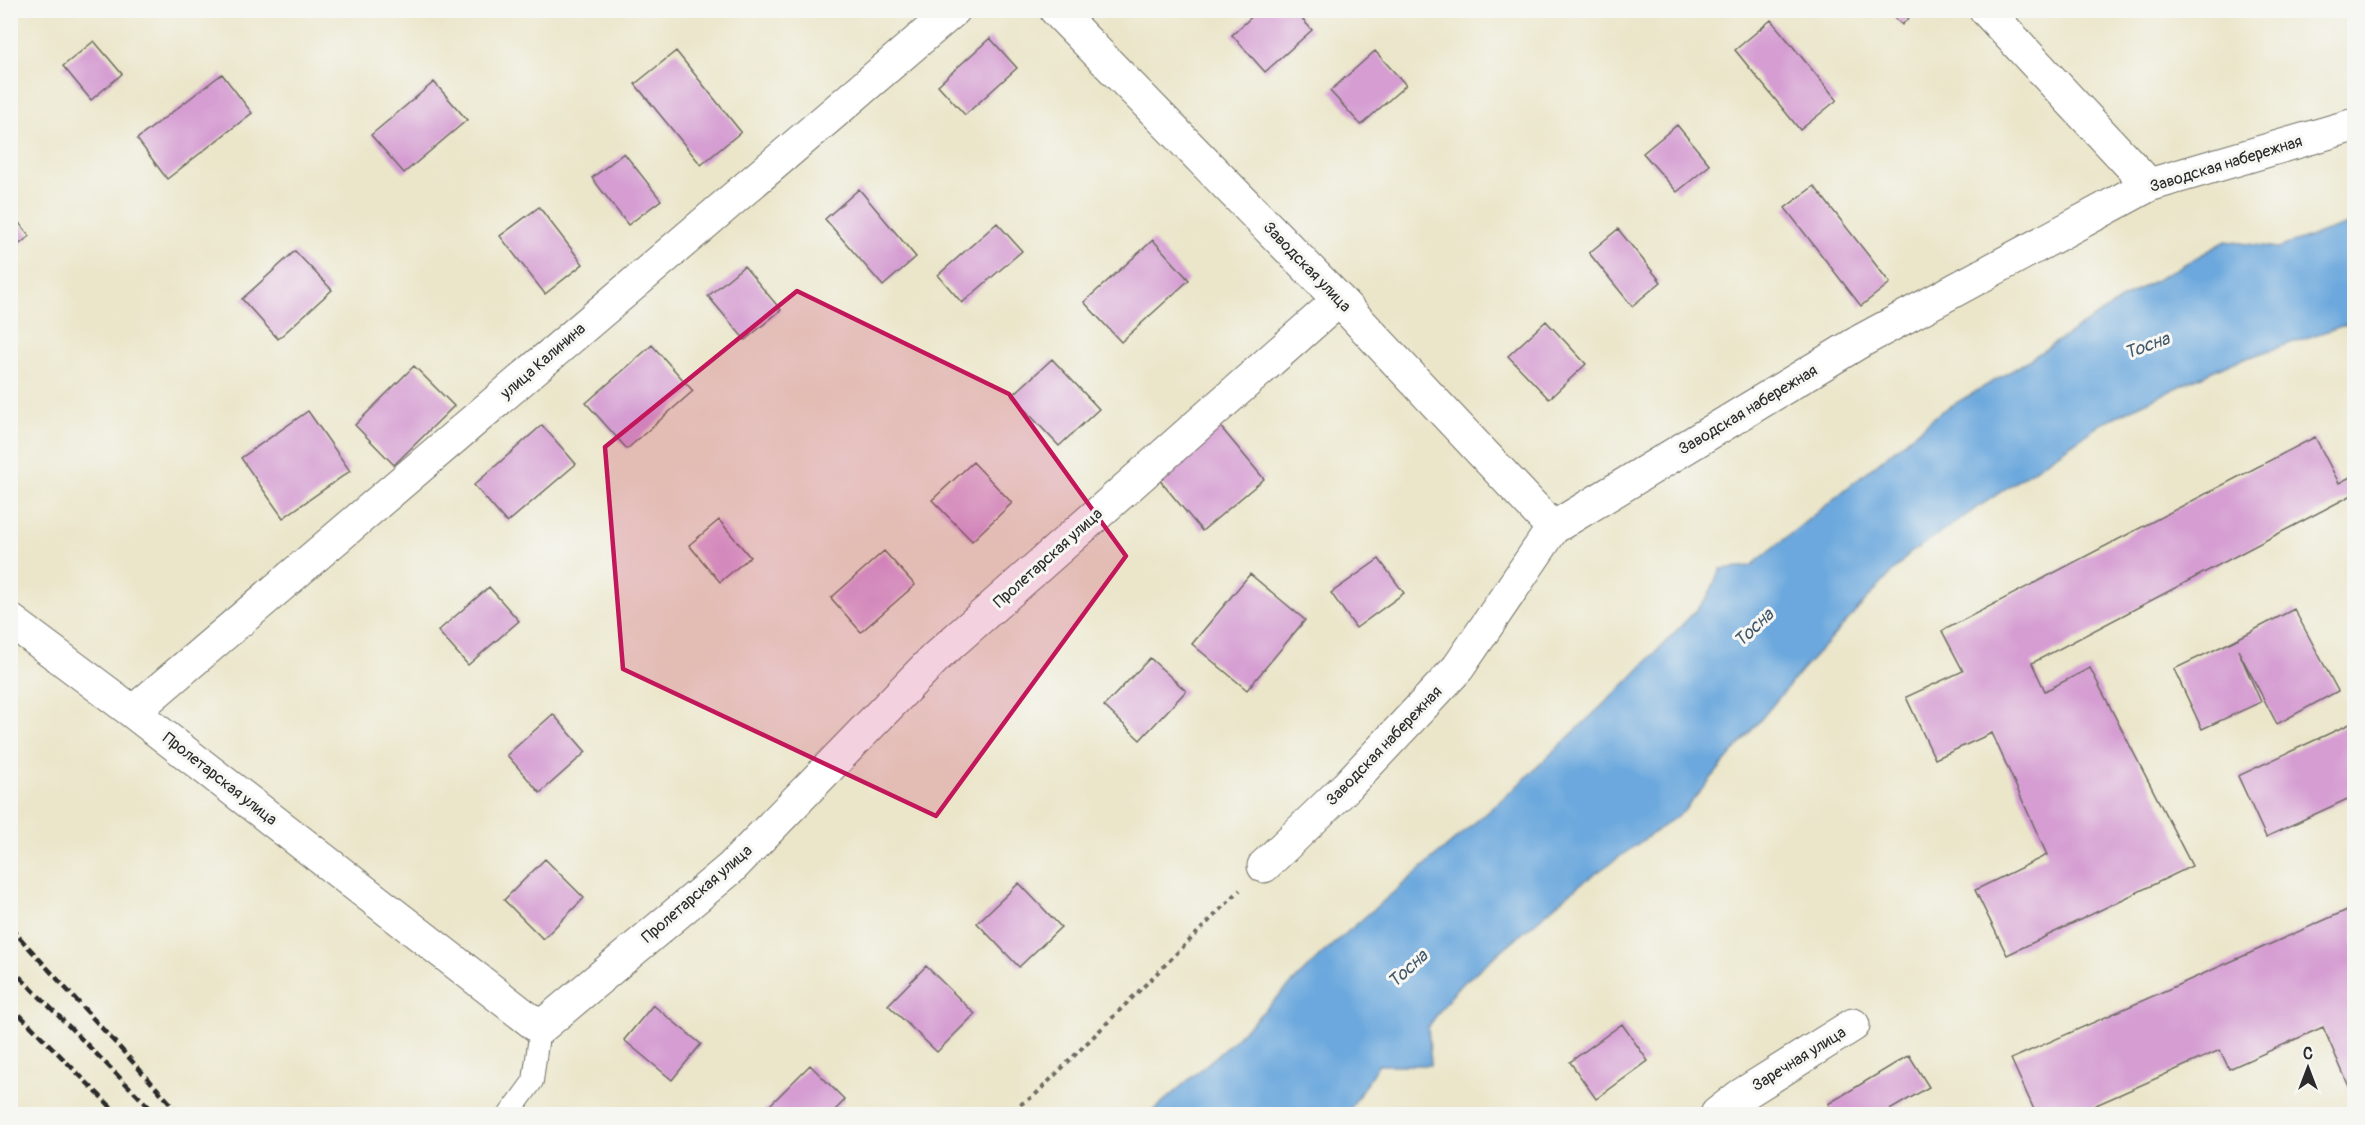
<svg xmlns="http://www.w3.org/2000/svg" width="2365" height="1125" font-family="Pangolin,sans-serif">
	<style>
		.water { fill: #6ca8dd; stroke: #4c6a84; stroke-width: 1.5 }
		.building { fill: #d59dd2 }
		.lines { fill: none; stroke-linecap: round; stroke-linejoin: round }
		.service-casing { stroke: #6e6c63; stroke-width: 22 }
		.minor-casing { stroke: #6e6c63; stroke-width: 35 }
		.path { stroke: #6e6c63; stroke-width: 4; stroke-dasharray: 4.5 4.5; stroke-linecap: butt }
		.service { stroke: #fff; stroke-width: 20 }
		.minor { stroke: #fff; stroke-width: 33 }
		.rail { stroke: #2b2b2b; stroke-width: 4.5; stroke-dasharray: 9 4.5; stroke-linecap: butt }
		.marked { fill: #c2185b; fill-opacity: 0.2; stroke: #c2185b; stroke-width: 4.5; stroke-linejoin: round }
		.labels { text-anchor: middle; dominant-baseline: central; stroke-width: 6; stroke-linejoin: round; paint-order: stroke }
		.street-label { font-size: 16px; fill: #2b2b2b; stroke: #f6f6f2 }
		.water-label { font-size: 18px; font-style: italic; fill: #425769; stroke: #f6f6f2 }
	</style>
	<rect width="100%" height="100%" fill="#f6f6f2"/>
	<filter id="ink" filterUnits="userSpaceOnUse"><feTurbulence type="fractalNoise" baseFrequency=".0167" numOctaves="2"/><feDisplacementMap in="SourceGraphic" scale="12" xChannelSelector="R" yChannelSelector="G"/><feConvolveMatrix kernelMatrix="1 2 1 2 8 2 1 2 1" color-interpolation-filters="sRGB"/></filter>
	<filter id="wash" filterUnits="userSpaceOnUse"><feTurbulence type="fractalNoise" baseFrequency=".008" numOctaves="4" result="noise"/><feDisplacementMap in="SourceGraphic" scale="24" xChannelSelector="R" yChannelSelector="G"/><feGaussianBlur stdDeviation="1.35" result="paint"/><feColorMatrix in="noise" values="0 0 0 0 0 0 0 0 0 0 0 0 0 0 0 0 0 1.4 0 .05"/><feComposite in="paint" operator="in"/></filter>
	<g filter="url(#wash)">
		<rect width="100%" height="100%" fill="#ebe6ca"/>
		<path class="water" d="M2354,222v100l-131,44 -119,56 -195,132 -106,115 -120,143 -105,74 -122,103 -28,38 3,38h-53l-31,49h-198l79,-68 95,-93 192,-165 113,-107 78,-81 15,-31 30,-3 191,-155 76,-44 109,-71 99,-55 51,7z"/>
		<g id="blocks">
			<path class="building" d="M1259,10h35l18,20 -47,42 -33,-37z
				M1887,10h29l-14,15z
				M1771,20l66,80 -37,30 -65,-80z
				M990,38l27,30 -52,47 -27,-30z
				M94,41l28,33 -31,26 -28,-34z
				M676,51l65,81 -40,33 -66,-81z
				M1375,51l31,34 -45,40 -31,-34z
				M222,74l30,39 -85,66 -30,-40z
				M434,82l33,38 -63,53 -33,-38z
				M1677,125l33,40 -33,27 -34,-39z
				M624,153l37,47 -33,25 -36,-47z
				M1814,186l76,97 -29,23 -76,-98z
				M859,189l57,68 -33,29 -58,-67z
				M539,207l44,57 -38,30 -45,-58z
				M10,212l20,24 -20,15z
				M997,223l25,28 -60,52 -24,-28z
				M1618,229l43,53 -29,24 -43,-53z
				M1153,240l36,40 -68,62 -37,-40z
				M295,251l37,39 -54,49 -36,-40z
				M744,266l37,44 -36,30 -37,-44z
				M1546,321l40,43 -37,35 -41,-43z
				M652,345l41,46 -66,58 -41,-46z
				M1052,359l47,50 -40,37 -47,-50z
				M414,366l40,40 -60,59 -39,-40z
				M308,411l42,60 -67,47 -42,-60z
				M542,425l34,39 -69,59 -33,-38z
				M1219,425l45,54 -62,52 -45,-54z
				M2315,437l24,46 15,-8v19l-322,169 13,28 45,-23 102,198 -185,89 -32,-65 72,-35 -55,-122 -57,26 -29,-62 57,-26 -21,-40z
				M973,462l39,41 -40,38 -40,-41z
				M719,520l31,37 -30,25 -31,-37z
				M884,551l31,34 -54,47 -30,-34z
				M1379,559l25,34 -48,35 -25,-35z
				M1250,574l55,46 -58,70 -55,-46z
				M489,587l30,34 -51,44 -30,-34z
				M2294,609l44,82 -61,33 -39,-74 23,52 -59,27 -28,-60 59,-28z
				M1150,658l36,33 -46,49 -36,-34z
				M553,714l33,38 -46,41 -33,-38z
				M2354,722v74l-88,41 -28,-61z
				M545,859l39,39 -41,41 -39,-39z
				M1019,883l42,44 -42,40 -42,-44z
				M2354,907v191l-31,-71 -94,42 -9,-19 -144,64h-40l-25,-55z
				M926,966l49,48 -38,38 -49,-47z
				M653,1005l48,39 -29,36 -48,-40z
				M1622,1024l26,37 -52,38 -26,-37z
				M1909,1055l20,32 -46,27h-49l-6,-10z
				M810,1065l35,35 -14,14h-70z"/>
		</g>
	</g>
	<g filter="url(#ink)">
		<use href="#blocks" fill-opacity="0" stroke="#6e6c63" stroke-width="1.5"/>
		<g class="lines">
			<g class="service-casing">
				<path id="service" d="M509,1114l24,-33 7,-53"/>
			</g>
			<g class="minor-casing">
				<path id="minor" d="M1056,10l283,290 214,228
					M1986,10l163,175
					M10,620l123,92 407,316 191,-160 205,-211 403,-357
					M133,712l821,-702
					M1264,866l82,-79 112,-119 95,-140 306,-186 290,-157 205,-60
					M1717,1114l23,-18 113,-71"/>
			</g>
			<path class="path" d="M1005,1114l29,-18 206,-206"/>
			<use href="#service" class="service"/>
			<use href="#minor" class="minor"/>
			<path class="rail" d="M10,927l170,187
				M10,967l146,147
				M10,1005l108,109"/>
		</g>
	</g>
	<path class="marked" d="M797,291l212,103 117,162 -190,260 -313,-147 -18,-222z"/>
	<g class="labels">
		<g class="street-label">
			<text transform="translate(2226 164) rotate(-17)">Заводская набережная</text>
			<text transform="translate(1307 267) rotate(46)">Заводская улица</text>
			<text transform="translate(543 361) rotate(-41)">улица Калинина</text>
			<text transform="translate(1748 410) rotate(-31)">Заводская набережная</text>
			<text transform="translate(1048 558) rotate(-42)">Пролетарская улица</text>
			<text transform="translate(1384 746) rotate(-46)">Заводская набережная</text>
			<text transform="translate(220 779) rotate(38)">Пролетарская улица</text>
			<text transform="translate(697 894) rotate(-41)">Пролетарская улица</text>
			<text transform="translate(1799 1059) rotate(-32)">Заречная улица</text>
		</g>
		<g class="water-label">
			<text transform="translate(2147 346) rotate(-20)">Тосна</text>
			<text transform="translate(1754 628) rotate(-43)">Тосна</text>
			<text transform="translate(1408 969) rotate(-42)">Тосна</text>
		</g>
	</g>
	<rect width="2365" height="1125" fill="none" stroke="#f6f6f2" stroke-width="36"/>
	<g transform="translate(2308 1068)" stroke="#f6f6f2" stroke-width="4.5" paint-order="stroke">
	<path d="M0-4.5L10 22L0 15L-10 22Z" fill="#2b2b2b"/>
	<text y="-9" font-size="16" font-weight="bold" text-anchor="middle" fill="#2b2b2b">С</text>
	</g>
</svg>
